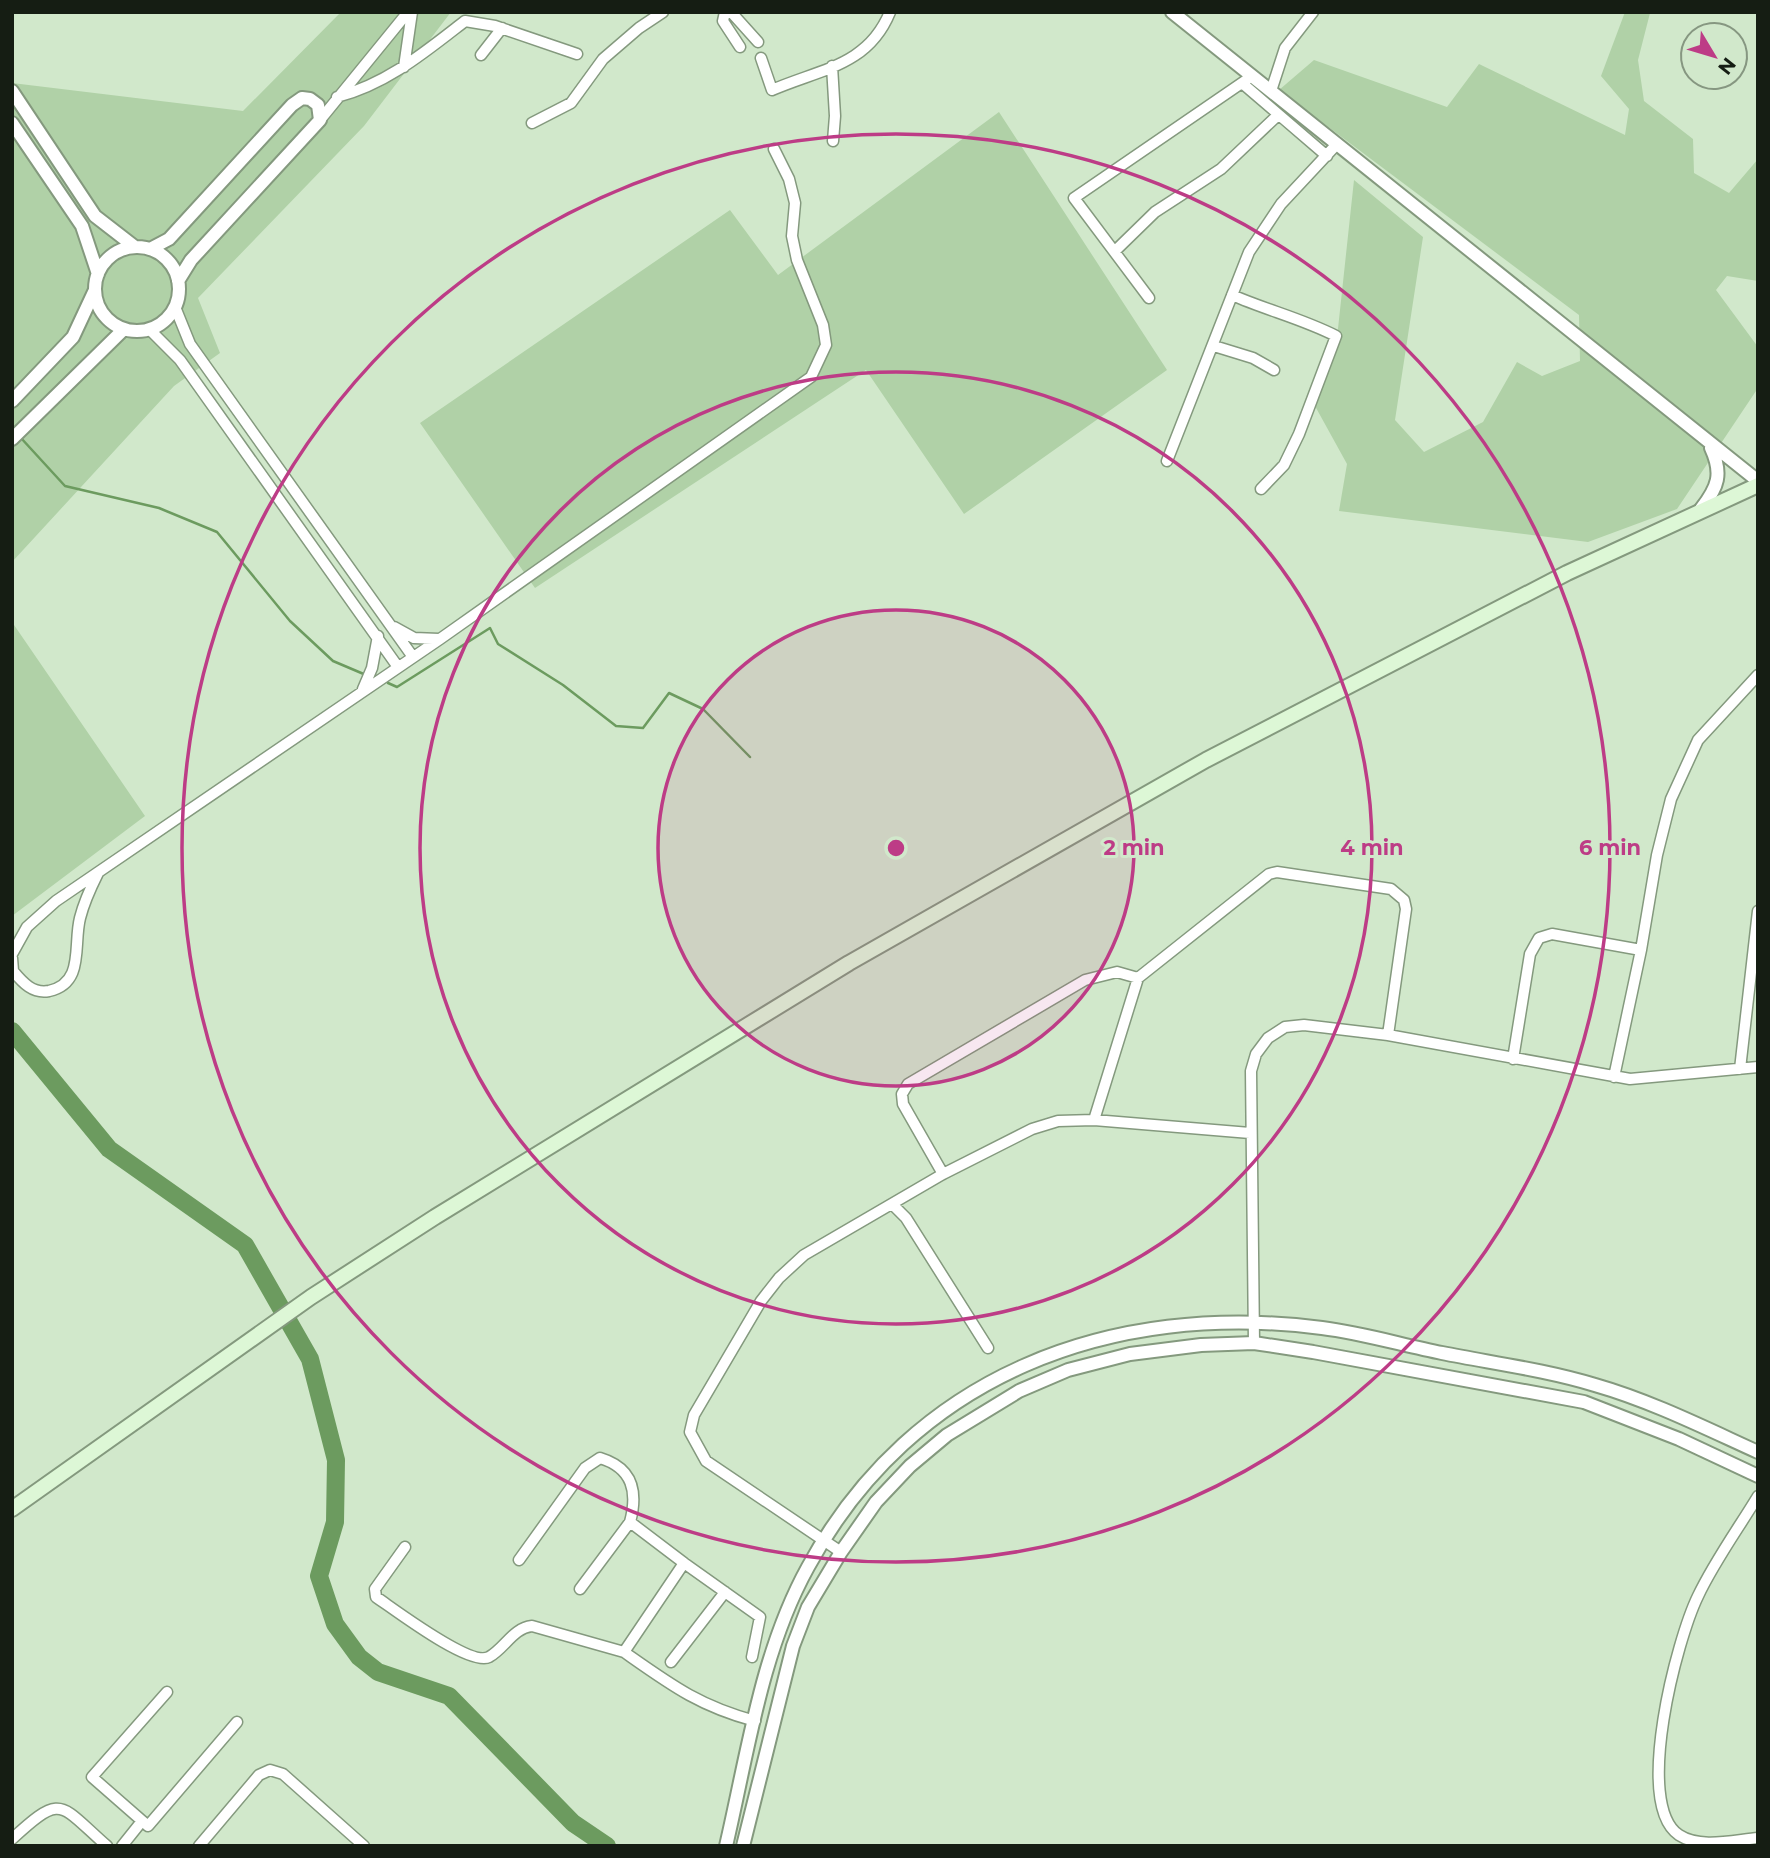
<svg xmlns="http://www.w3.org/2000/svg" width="1770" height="1858" font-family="Montserrat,sans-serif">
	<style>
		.green { fill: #b0d1a7 }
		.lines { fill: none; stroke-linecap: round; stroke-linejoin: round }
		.stream { stroke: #6c9b5f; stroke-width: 2.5 }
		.river { stroke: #6c9b5f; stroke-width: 18 }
		.minor-casing { stroke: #84997e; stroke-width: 13 }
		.tertiary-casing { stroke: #84997e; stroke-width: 16 }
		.secondary-casing { stroke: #84997e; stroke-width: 18 }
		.minor { stroke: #fff; stroke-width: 10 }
		.tertiary { stroke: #fff; stroke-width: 12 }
		.secondary { stroke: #ddf7d6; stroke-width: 14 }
		.ring { fill: none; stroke: #bd3c86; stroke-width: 3.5 }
		.centre { fill: #bd3c86; stroke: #d1e8cb; stroke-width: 3.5 }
		.ring-label { font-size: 21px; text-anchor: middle; font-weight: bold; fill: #bd3c86; stroke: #d1e8cb; stroke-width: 6; stroke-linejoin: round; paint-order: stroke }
	</style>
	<rect width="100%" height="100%" fill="#d1e8cb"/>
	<path class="green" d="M341,12h110l-87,114 -166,172 22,55 -46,33 -162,176v-479l231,28z
		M1625,12l25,1 -12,47 6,41 49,38 1,34 35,20 29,-34v122l-31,-5 -11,14 42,57v41l-81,121 -89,33 -249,-31 8,-47 -32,-58 22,-68 17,-158 69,57 -28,183 29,32 59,-30 34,-60 25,14 38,-15 -1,-46 -300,-225 35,-30 133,47 32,-43 146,71 4,-26 -28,-33z
		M999,112l168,258 -203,144 -98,-144 -331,218 -115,-165 310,-213 48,65z
		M12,622l133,194 -133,100z"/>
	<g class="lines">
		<path class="stream" d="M21,438l44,48 94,22 58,24 73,89 43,40 33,14
			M388,683l9,4 93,-59 8,16 65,41 53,41 27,2 26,-35 34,16 47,48"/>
		<path class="river" d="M12,1031l97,118 136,96 65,114 26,101 -1,62 -16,54 16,48 24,33 19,15 71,24 124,127 34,23"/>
		<g class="minor-casing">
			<path id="minor" d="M725,12l-2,9 17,26
				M731,12l27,30
				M481,55l21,-27
				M761,58l11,32c48,-21 96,-24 118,-78
				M832,66l3,50 -2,25
				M404,67l8,-55
				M1242,83l85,73
				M1271,91l14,-43 28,-36
				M337,97c50,-13 88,-45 128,-76l30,5 82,28
				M320,120l88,-108
				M532,123l39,-20 32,-44 36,-31 24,-16
				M1116,250l39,-38 66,-43 57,-54
				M1232,295c34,15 71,24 104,41l-37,98 -15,31 -23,24
				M1149,298l-75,-100 178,-122
				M175,307l15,37 223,313
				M150,330l30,30 218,307
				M1214,346l39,12 21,12
				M1167,461l82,-209 32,-48 56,-60
				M394,627l20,11 25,1
				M363,689l9,-21 6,-32
				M12,954l15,-27 29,-26 384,-262 371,-262 15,-32 -3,-20 -26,-65 -5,-24 3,-33 -6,-24 -15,-30
				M12,958l1,13c10,12 20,23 36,20 36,-8 24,-46 31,-73 4,-16 11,-31 18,-45
				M1513,1059l17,-105 9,-16 13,-4 89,16
				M1740,1069l18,-158
				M1614,1077l27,-127 16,-95 14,-56 27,-59 60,-65
				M1094,1120l44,-142 131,-104 8,-2 114,17 13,11 2,9 -18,126
				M943,1174l-40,-70 -1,-10 6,-10 177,-104 32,-8 21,6
				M894,1206l12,12 82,130
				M1254,1343l-3,-272 5,-17 12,-16 17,-11 19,-2 84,10 242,44 128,-12
				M1758,1496c-20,33 -44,66 -60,100 -21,43 -65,208 -19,239 21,14 55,5 79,3
				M405,1547l-30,42 1,8c18,12 94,70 113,60 16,-9 24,-29 43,-31l92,26
				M841,1552l-135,-91 -16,-29 4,-17 67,-114 18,-23 25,-23 139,-81 89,-45 26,-8 36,-1 156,13
				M519,1560l66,-92 15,-10c33,10 38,34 30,64
				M684,1563l76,54 -8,40
				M580,1589l50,-67 54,41 -60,89c47,33 75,54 131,69
				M671,1662l54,-70
				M167,1692l-75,85 56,49 89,-104
				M12,1839c51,-47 47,-35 95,7
				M122,1846l20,-25
				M199,1846l60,-71 11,-5 13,4 81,72"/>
		</g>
		<g class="tertiary-casing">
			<path id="tertiary" d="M1172,12l586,469
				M12,91l83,125 40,31
				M12,123l70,103 16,48
				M95 289a42 42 0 1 1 84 0a42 42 0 1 1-84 0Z
				M150,249l19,-10 123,-134 10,-7 8,1 8,6 2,15 -129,140 -13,21
				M12,401l61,-64 21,-45
				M12,439l111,-109
				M1701,509c17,-22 22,-35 10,-61
				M726,1846c22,-94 35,-194 82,-279 105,-193 304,-266 514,-239 40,5 80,17 120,25 50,10 104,17 153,32 56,16 110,43 163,67
				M743,1846l50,-200 15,-39 33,-55 35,-50 34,-36 37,-31 72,-44 49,-21 62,-16 71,-9 53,-2 59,9 271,50 95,37 79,37"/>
		</g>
		<g class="secondary-casing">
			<path id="secondary" d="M12,1509l299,-212 124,-80 414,-254 357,-203 361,-187 191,-88"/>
		</g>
		<use href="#minor" class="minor"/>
		<use href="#tertiary" class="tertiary"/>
		<use href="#secondary" class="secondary"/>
	</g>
	<circle cx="896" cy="848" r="238" fill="#bd3c86" fill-opacity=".12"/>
	<g class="ring">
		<circle cx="896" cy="848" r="238"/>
		<circle cx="896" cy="848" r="476"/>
		<circle cx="896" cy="848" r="714"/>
	</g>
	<circle cx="896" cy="848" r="10" class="centre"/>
	<g class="ring-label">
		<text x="1134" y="855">2 min</text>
		<text x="1372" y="855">4 min</text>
		<text x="1610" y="855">6 min</text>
	</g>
	<rect width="1770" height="1858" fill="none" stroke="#151d13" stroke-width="28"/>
	<g transform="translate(1714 56) rotate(128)"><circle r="33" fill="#d1e8cb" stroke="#869781" stroke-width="2"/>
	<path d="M0-5L12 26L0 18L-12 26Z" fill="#bd3c86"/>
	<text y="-10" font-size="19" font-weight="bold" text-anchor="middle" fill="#151d13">N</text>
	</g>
</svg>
